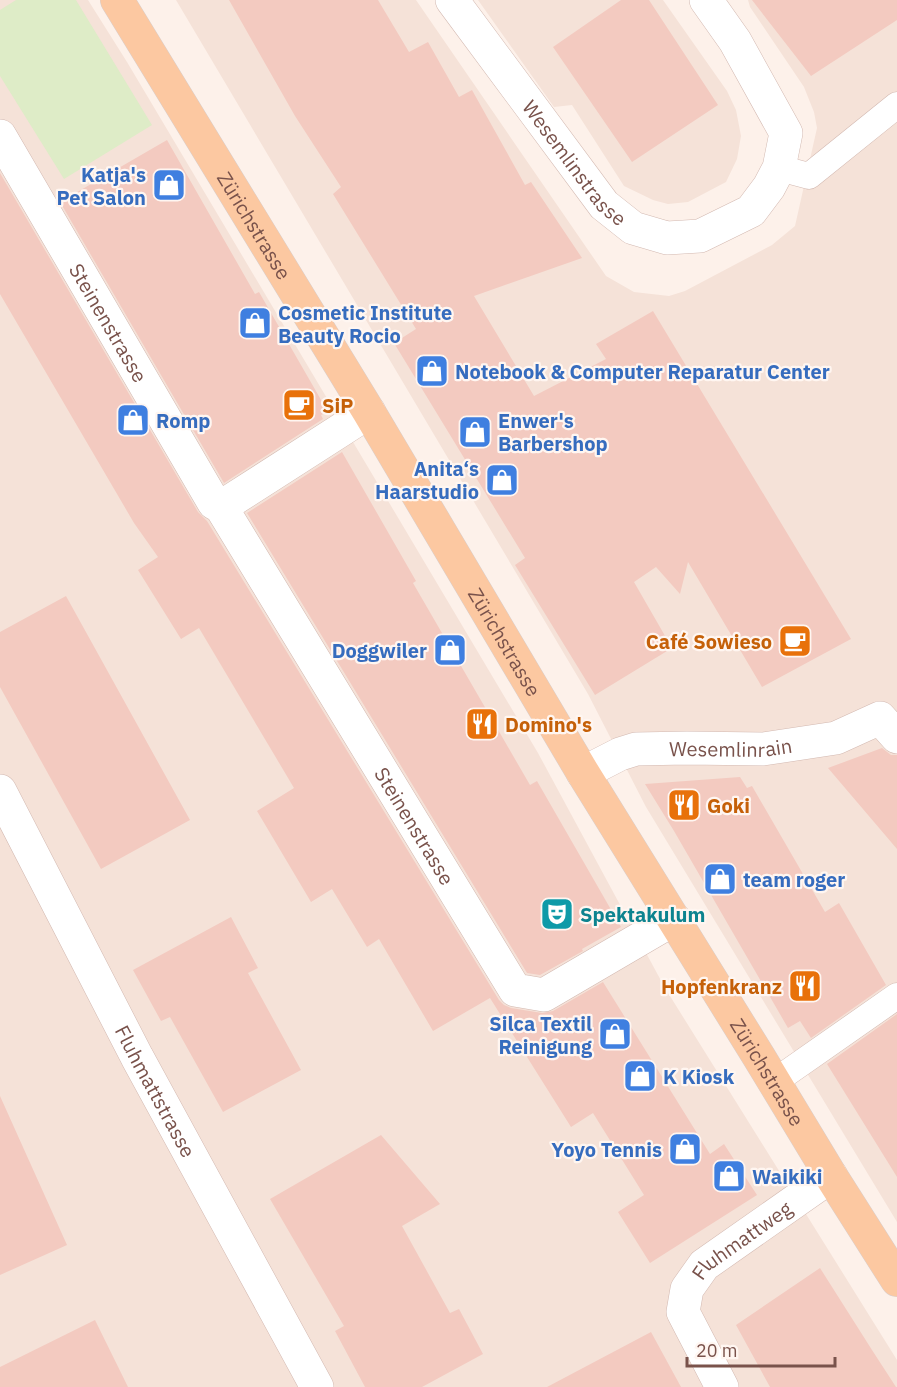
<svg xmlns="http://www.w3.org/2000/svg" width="897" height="1387" font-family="'IBM Plex Sans',sans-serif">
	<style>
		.residential { fill: #f5e2d8 }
		.green { fill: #deecc7 }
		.building { fill: #f3cac0 }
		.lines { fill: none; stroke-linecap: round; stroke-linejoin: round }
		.service-casing { stroke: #d3b9b1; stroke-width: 27 }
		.minor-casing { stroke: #d3b9b1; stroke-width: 34 }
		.primary-casing { stroke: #d9cfcd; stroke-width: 34 }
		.service { stroke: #fff; stroke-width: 26 }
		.minor { stroke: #fff; stroke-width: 33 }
		.primary { stroke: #fcc8a1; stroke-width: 33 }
		.labels { text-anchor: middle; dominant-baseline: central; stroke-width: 4.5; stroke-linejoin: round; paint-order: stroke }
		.street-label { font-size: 20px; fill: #79524b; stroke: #fff6f1 }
		.shop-label { font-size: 20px; font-weight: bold; fill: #366cbe; stroke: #fff6f1; text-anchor: start }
		.food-label { font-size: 20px; font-weight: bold; fill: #c56008; stroke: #fff6f1; text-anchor: start }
		.culture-label { font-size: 20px; font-weight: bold; fill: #0d838f; stroke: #fff6f1; text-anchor: start }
	</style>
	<rect width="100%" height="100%" fill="#fdf1ea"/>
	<path class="residential" d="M0,0h88l39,62 411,691 127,235 232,372v27h-897z
		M176,0h240l190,276 28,16 35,4 16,-5 87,-46 23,-19 22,-98 -3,-16 -10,-25 -54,-80 -2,-7h149v1222l-251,-415 -58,-113z
		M478,0h185l64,91 9,19 5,26 -4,23 -11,23 -38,20 -20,2 -15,-4 -29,-14 -52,-81 -18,2z"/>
	<path class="green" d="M16,0h60l76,125 -88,54 -64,-103v-66z"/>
	<path class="building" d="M229,0h149l31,52 19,-10 31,55 13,-7 53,95 6,-3 51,76 -108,38 60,100 72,-37 -10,-15 57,-33 198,328 -89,48 -74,-125 -8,32 -24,-27 -22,15 38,66 -77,47 -80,-130 10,-7 -131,-215 22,-14 -83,-135 8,-7 -46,-71z
		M621,0h28l69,105 -86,57 -79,-115z
		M752,0h145v20l-86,56z
		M167,140l88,154 4,-2 69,120 -7,3 2,4 -99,64 -164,-281z
		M0,173l198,339 9,9 292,479 5,5 7,3 31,5 11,-2 50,-29 107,172 14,-10 33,51 -107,68 -32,-51 26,-17 -51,-82 -22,14 -81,-129 -57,33 -54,-92 -12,8 -35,-58 -21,13 -54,-91 37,-23 -95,-160 -18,11 -43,-69 20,-13 -24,-34 -134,-229z
		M342,452l74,129 -3,2 117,202 7,-4 84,146 -39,22 1,2 -43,24 -13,-2 -280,-460z
		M66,596l124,224 -89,49 -101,-182v-55z
		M882,748l9,7h6v94l-69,-81z
		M740,777l7,11 5,-2 73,126 14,-9 47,82 -75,53 -11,-17 -12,7 -114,-197 -29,-47z
		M231,917l27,51 -10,5 53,97 -78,42 -53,-95 -9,4 -28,-51z
		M897,1014v163l-70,-113z
		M0,1096l67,149 -67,30z
		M381,1135l59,69 -38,22 48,87 9,-4 24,45 -61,33h-57l-30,-56 9,-5 -74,-127z
		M820,1268l52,82 24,37h-126l-34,-62z
		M95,1320l33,67h-128v-20z
		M651,1332l30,55h-134z"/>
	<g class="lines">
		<g class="service-casing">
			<path id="service" d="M779,168l30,8 88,-71
				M774,1082l123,-86"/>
		</g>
		<g class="minor-casing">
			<g id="minor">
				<path id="s1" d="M452,0l152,205 29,23 34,10 33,-2 51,-25 18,-24 10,-19 7,-35 -51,-92 -29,-41"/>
				<path id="s2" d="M0,136l214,367 7,4 294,483 29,5 130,-76"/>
				<path d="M221,507l148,-95"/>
				<path id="s3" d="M583,773l37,-19 16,-5 51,-1 76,1 73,-11 44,-20 17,19"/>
				<path id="s4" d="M0,791l137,266 180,330"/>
				<path id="s5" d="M722,1387l-39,-75 4,-23 17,-24 127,-89"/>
			</g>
		</g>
		<g class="primary-casing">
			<g id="primary">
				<path id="s6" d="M117,0l252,412 214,361 176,284 72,119 66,104"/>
			</g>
		</g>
		<use href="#service" class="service"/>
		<use href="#minor" class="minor"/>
		<use href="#primary" class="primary"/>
	</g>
	<defs>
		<g id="shop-square" transform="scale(1.725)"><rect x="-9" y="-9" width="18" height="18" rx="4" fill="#3f7fe0" stroke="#fff6f1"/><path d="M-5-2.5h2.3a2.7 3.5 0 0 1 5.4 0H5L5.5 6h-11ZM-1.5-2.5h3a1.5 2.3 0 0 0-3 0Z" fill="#fff"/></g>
		<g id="cafe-square" transform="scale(1.725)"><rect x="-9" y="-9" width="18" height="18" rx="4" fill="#e8710a" stroke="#fff6f1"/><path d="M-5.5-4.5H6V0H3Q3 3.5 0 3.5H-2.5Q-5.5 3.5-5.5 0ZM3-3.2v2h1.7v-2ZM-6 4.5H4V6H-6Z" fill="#fff"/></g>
		<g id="restaurant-square" transform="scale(1.725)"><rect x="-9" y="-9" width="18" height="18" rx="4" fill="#e8710a" stroke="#fff6f1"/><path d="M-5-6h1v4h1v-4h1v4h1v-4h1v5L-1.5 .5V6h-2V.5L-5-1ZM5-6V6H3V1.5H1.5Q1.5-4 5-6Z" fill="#fff"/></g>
		<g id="theatre-square" transform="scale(1.725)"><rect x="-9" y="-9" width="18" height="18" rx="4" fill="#0f9aa8" stroke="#fff6f1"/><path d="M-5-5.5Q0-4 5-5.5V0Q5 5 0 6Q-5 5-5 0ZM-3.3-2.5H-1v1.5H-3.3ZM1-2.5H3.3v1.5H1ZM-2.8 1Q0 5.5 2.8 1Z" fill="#fff"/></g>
	</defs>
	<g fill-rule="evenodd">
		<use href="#shop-square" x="169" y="185"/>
		<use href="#shop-square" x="255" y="323"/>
		<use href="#shop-square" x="432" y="371"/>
		<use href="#cafe-square" x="299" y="405"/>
		<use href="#shop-square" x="133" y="420"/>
		<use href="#shop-square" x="475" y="432"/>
		<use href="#shop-square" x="502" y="480"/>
		<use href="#cafe-square" x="795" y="641"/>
		<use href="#shop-square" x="450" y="650"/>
		<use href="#restaurant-square" x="482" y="724"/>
		<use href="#restaurant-square" x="684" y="805"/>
		<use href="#shop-square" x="720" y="879"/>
		<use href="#theatre-square" x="557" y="914"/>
		<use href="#restaurant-square" x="805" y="986"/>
		<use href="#shop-square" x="615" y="1034"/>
		<use href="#shop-square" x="640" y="1076"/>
		<use href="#shop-square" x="685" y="1149"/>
		<use href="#shop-square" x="729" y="1176"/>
	</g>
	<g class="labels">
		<g class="street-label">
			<text stroke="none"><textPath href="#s1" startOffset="204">Wesemlinstrasse</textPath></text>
			<text stroke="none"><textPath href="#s6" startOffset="264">Zürichstrasse</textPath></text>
			<text stroke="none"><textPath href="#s2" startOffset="216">Steinenstrasse</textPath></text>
			<text stroke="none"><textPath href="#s6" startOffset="750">Zürichstrasse</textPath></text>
			<text stroke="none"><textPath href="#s3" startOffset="153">Wesemlinrain</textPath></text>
			<text stroke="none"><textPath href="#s2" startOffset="806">Steinenstrasse</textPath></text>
			<text stroke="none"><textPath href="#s6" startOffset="1254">Zürichstrasse</textPath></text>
			<text stroke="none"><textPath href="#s4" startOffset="338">Fluhmattstrasse</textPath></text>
			<text stroke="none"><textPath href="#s5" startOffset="182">Fluhmattweg</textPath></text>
		</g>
		<g class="shop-label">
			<text x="146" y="174" text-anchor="end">Katja's<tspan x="146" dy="23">Pet Salon</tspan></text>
			<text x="278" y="312">Cosmetic Institute<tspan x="278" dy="23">Beauty Rocio</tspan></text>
			<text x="455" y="371">Notebook &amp; Computer Reparatur Center</text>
			<text x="156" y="420">Romp</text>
			<text x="498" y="420">Enwer's<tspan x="498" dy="23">Barbershop</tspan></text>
			<text x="479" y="468" text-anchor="end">Anita‘s<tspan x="479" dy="23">Haarstudio</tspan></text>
			<text x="427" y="650" text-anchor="end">Doggwiler</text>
			<text x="743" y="879">team roger</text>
			<text x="592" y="1023" text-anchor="end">Silca Textil<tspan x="592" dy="23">Reinigung</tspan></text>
			<text x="663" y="1076">K Kiosk</text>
			<text x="662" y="1149" text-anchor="end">Yoyo Tennis</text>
			<text x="752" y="1176">Waikiki</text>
		</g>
		<g class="food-label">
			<text x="322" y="405">SiP</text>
			<text x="772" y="641" text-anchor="end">Café Sowieso</text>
			<text x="505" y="724">Domino's</text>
			<text x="707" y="805">Goki</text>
			<text x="782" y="986" text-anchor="end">Hopfenkranz</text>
		</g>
		<g class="culture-label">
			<text x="580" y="914">Spektakulum</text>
		</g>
	</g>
	<path d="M687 1357v9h148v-9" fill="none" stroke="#79524b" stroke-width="3"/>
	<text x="696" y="1357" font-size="18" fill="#79524b" stroke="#fff6f1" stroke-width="4.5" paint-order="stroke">20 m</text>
</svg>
